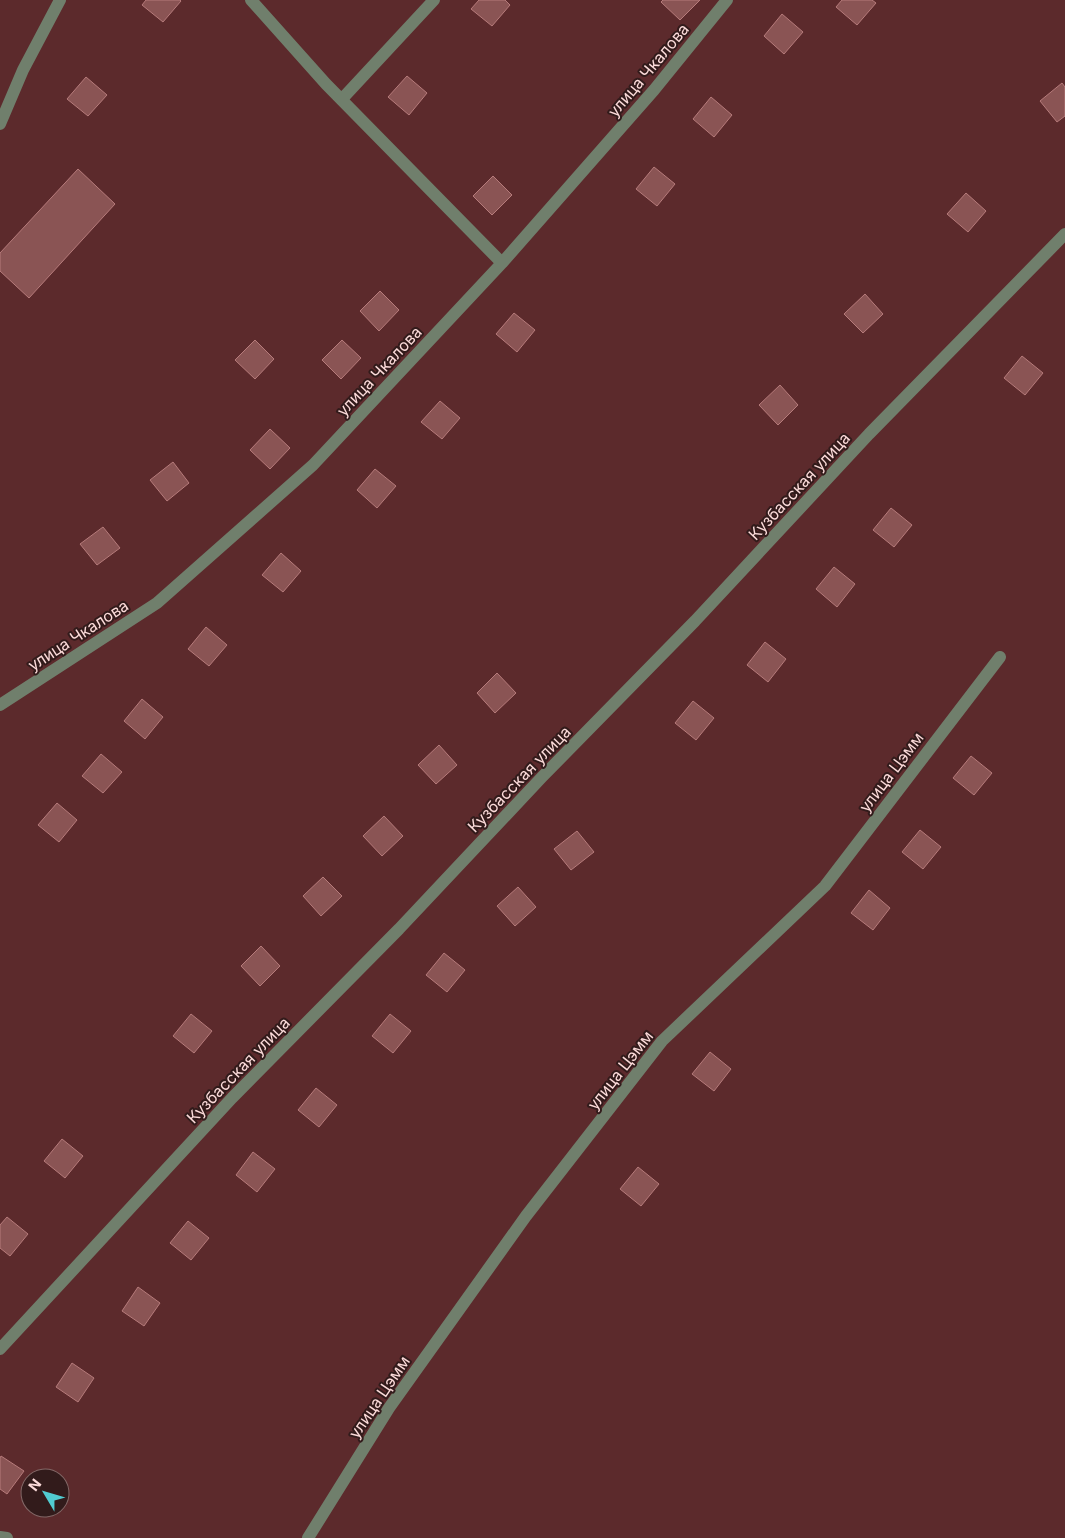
<svg xmlns="http://www.w3.org/2000/svg" width="1065" height="1538" font-family="Inter,sans-serif">
	<style>
		.building { fill: #8a5454; stroke: #b67b7b }
		.lines { fill: none; stroke-linecap: round; stroke-linejoin: round }
		.minor { stroke: #707f6c; stroke-width: 12 }
		.labels { text-anchor: middle; dominant-baseline: central; stroke-width: 4; stroke-linejoin: round; paint-order: stroke }
		.street-label { font-size: 16px; fill: #fcdbda; stroke: #321b1b }
	</style>
	<rect width="100%" height="100%" fill="#5c2a2c"/>
	<path class="building" d="M146,0h34l1,1 -18,21 -21,-17z
		M479,0h26l5,5 -18,21 -21,-17z
		M663,0h37l-20,20 -19,-18z
		M842,0h30l4,3 -19,22 -21,-18z
		M782,14l21,18 -19,22 -20,-18z
		M407,76l20,17 -18,22 -21,-18z
		M86,77l21,18 -19,21 -21,-17z
		M1062,83l3,4v29l-8,6 -17,-21z
		M711,97l21,18 -18,22 -21,-18z
		M654,167l21,17 -18,22 -21,-17z
		M78,169l37,35 -86,94 -29,-27v-18z
		M493,176l19,19 -20,20 -19,-19z
		M966,193l20,18 -18,21 -21,-18z
		M380,291l19,19 -20,21 -19,-20z
		M865,294l18,20 -20,19 -19,-19z
		M514,313l21,17 -18,22 -21,-18z
		M255,340l19,19 -19,20 -20,-19z
		M342,340l19,18 -20,21 -19,-19z
		M1022,356l21,17 -18,22 -21,-17z
		M780,385l18,20 -20,20 -19,-20z
		M440,401l20,17 -18,21 -21,-17z
		M270,429l20,19 -20,21 -20,-19z
		M173,462l16,21 -22,18 -17,-21z
		M375,469l21,17 -19,22 -20,-18z
		M891,508l21,17 -18,22 -21,-17z
		M103,527l17,21 -23,17 -17,-21z
		M281,553l20,18 -18,21 -21,-17z
		M834,567l21,17 -18,23 -21,-18z
		M206,627l21,18 -18,21 -21,-17z
		M765,642l21,17 -18,23 -21,-17z
		M497,673l19,20 -21,20 -18,-20z
		M142,699l21,18 -18,22 -21,-18z
		M693,701l21,17 -18,22 -21,-17z
		M439,745l18,20 -21,19 -18,-19z
		M101,754l21,18 -19,21 -21,-17z
		M971,756l21,17 -18,22 -21,-17z
		M57,803l20,17 -18,22 -21,-17z
		M384,816l19,20 -21,20 -19,-20z
		M920,830l21,17 -18,22 -21,-17z
		M577,831l17,21 -23,18 -17,-21z
		M323,877l19,19 -21,20 -18,-20z
		M518,887l18,20 -21,19 -18,-20z
		M869,890l21,18 -17,22 -22,-17z
		M261,946l19,20 -20,20 -19,-20z
		M444,953l21,17 -18,22 -21,-17z
		M191,1014l21,17 -18,22 -21,-17z
		M390,1014l21,17 -18,22 -21,-17z
		M710,1052l21,17 -17,22 -22,-17z
		M316,1088l21,17 -18,22 -21,-17z
		M62,1139l21,17 -18,22 -21,-17z
		M253,1152l22,17 -18,23 -21,-17z
		M638,1167l21,17 -18,22 -21,-17z
		M7,1217l21,17 -18,22 -10,-8v-23z
		M188,1221l21,17 -18,22 -21,-17z
		M138,1287l22,16 -16,23 -22,-15z
		M72,1363l22,15 -16,24 -22,-15z
		M1,1456l23,15 -17,23 -7,-5v-31z"/>
	<g class="lines">
		<path class="minor" d="M251,0l75,84 176,179
			M342,99l92,-99
			M0,124l23,-54 37,-70
			M0,705l157,-102 156,-138 189,-202 152,-173 73,-90
			M0,1349l232,-251 167,-169 143,-152 153,-156 174,-187 196,-200
			M0,1537l7,1
			M308,1538l81,-130 137,-192 136,-175 163,-155 175,-229"/>
	</g>
	<g class="labels">
		<g class="street-label">
			<text transform="translate(648 70) rotate(-50)">улица Чкалова</text>
			<text transform="translate(379 371) rotate(-47)">улица Чкалова</text>
			<text transform="translate(799 486) rotate(-47)">Кузбасская улица</text>
			<text transform="translate(78 635) rotate(-33)">улица Чкалова</text>
			<text transform="translate(891 772) rotate(-53)">улица Цэмм</text>
			<text transform="translate(519 779) rotate(-46)">Кузбасская улица</text>
			<text transform="translate(238 1070) rotate(-46)">Кузбасская улица</text>
			<text transform="translate(620 1070) rotate(-52)">улица Цэмм</text>
			<text transform="translate(379 1397) rotate(-56)">улица Цэмм</text>
		</g>
	</g>
	<g transform="translate(45 1493) rotate(308)"><circle r="24" fill="#321b1b" stroke="#836867"/>
	<path d="M0-4L9 19L0 12L-9 19Z" fill="#51ccd1"/>
	<text y="-8" font-size="14" font-weight="bold" text-anchor="middle" fill="#fcdbda">N</text>
	</g>
</svg>
